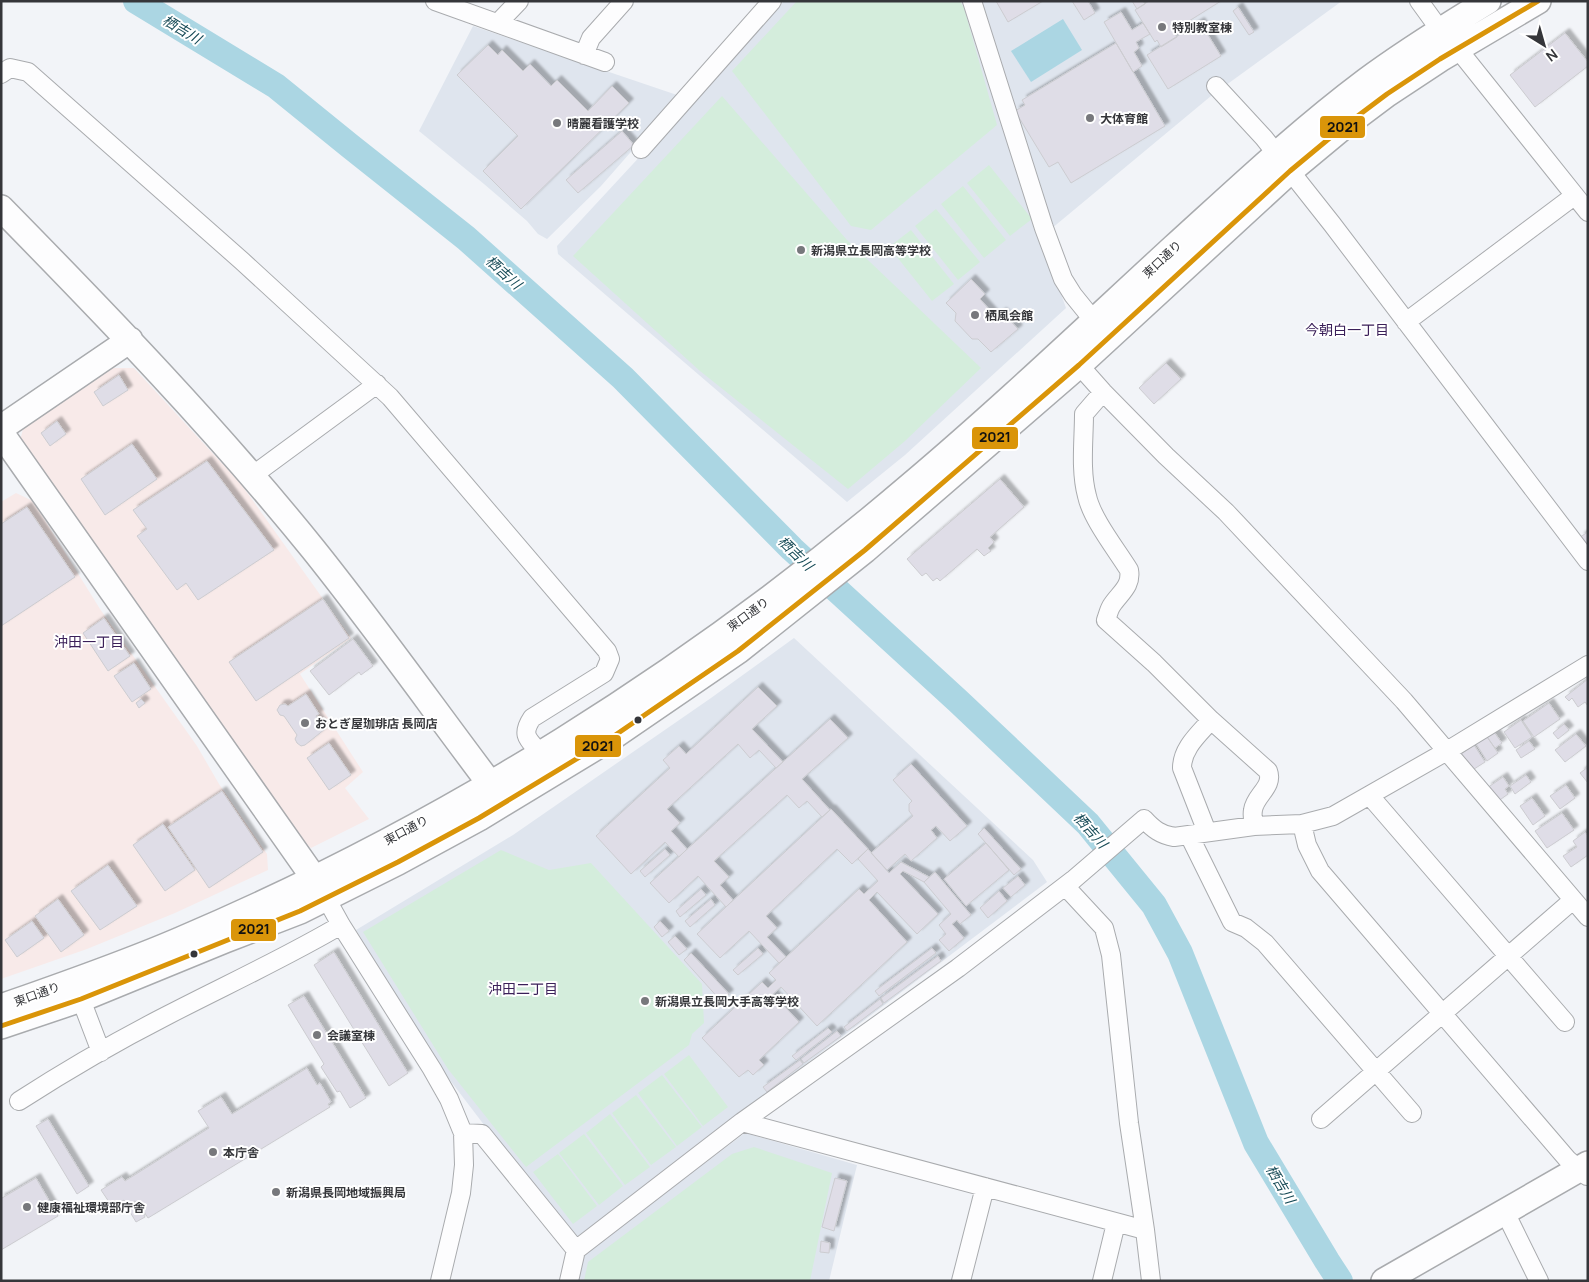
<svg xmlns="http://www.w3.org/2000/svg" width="1589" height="1282" font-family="Manrope,'Noto Sans JP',sans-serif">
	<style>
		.commercial { fill: #f8eae9 }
		.built { fill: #dfe5ee }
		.green { fill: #d4eddc }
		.water { fill: #abd6e3 }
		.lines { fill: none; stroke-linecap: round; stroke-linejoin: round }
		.river { stroke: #abd6e3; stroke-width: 26 }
		.building { fill: #dfdde7; stroke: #ccccd0; filter: url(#shadow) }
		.street-casing { stroke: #a9abae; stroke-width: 20 }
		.secondary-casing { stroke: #a9abae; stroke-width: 28 }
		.street { stroke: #fdfdfe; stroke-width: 18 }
		.secondary { stroke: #fdfdfe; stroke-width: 25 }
		.bus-1-casing { stroke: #fff; stroke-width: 9 }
		.bus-1 { stroke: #da9509; stroke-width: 5 }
		.poi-dot { fill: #77787c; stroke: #fff; stroke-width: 2 }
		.bus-dot { fill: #35363a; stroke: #fff; stroke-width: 2 }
		.labels { text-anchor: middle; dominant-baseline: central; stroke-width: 4; stroke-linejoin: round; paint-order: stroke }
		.poi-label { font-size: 12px; font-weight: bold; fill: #35363a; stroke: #fff; text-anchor: start }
		.street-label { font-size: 12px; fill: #35363a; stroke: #fff }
		.water-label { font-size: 14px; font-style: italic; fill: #164a56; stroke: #fff }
		.neighbourhood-label { font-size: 14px; fill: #3b2059; stroke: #fff }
		.line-badge { stroke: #fff; stroke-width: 2 }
		.pale-badge-label { font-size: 14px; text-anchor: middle; font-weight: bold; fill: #111 }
	</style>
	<defs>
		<filter id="shadow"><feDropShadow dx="4.5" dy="-4.5" stdDeviation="1" flood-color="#0004"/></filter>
	</defs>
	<rect width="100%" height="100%" fill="#f2f4f8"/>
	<path class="commercial" d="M113,368h21l107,116 110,154 -51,36 63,98 -18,16 24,31 -58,29 -10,-8 -281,-399 3,-12z
		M16,493l17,8 67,108 97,137 22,38 48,70 1,16 -93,43 -88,36 -86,30v-477z"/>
	<path class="built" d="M784,1h180l73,226 29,81 -161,147 -58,47 -289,-248 -1,-8z
		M979,1h363l-131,95 -160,133z
		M473,26l207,70 -79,90 -54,53 -9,-5 -11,-13 -43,-37 -65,-53z
		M794,638l239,222 14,22 -470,355 -10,-3 -124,-163 -87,-141 157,-95 198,-137z
		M745,1133l112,32 -28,116h-254l5,-24z"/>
	<path class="green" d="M797,1h163l4,7 33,117 -126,105 -20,-4 -119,-155z
		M722,96l125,144 134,128 -76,73 -57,48 -148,-118 -127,-115z
		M989,165l43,54 -22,17 -43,-53z
		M963,186l43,54 -22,18 -43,-54z
		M936,209l44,53 -22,18 -43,-54z
		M911,230l43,54 -22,17 -43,-54z
		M501,850l48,20 42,-7 111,121 2,39 -12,11 -3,11 -163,122 -78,-98 -85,-137z
		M689,1055l39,52 -25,19 -39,-52z
		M662,1075l40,52 -25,19 -39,-53z
		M636,1095l40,52 -25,18 -39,-52z
		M610,1114l40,53 -25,18 -39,-52z
		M584,1134l39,52 -24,19 -40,-52z
		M754,1147l78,26 -22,108h-226l4,-19 144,-108z
		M558,1154l39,52 -24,18 -40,-52z"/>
	<path class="water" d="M1063,19l19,31 -51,32 -20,-31z"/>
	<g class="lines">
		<path class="river" d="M136,1l140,85 74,60 116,92 157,140 169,171 166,152 130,123 66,81 26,48 76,190 71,118 13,20"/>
	</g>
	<path class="building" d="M996,1h47l-35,21z
		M1072,1h16l7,12 -11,7z
		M1132,1h11l2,3 -8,5z
		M1149,1h72l-48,30 4,6 -16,10 -4,-7 -2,2 -20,-32z
		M1238,7l16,25 -5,3 -16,-24z
		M1121,12l11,18 11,-7 7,11 -14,8 3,6 -5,4 8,14 -9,6 -29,-50z
		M1200,22l21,34 -53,33 -21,-34z
		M1565,33l23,29v4l-53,41 -25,-32z
		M1116,43l49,83 -94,57 -13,-21 -9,5 -34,-56 10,-6 -3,-5z
		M488,45l10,10 4,-5 21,21 7,-7 21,22 6,-6 31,31 24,-25 17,17 -108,106 -38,-38 35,-35 -61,-61z
		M622,131l12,14 -56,48 -12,-13z
		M971,279l14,15 -5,5 16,18 6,-5 16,17 -27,23 -13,-13h-6l-17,-18 1,-8 -10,-10z
		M1166,363l15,16 -27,25 -15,-16z
		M119,375l9,15 -25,16 -9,-14z
		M57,421l9,13 -16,12 -9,-13z
		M132,444l25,35 -52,36 -24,-36z
		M207,461l67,89 -76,50 -12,-17 -9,7 -40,-54 10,-7 -14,-19z
		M1000,479l24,28 -34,30 4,5 -6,6 3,3 -7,5 -7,-7 -37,32 -3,-3 -4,3 -7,-8 -4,3 -15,-17z
		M27,507l48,70 -74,49v-102z
		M1588,532v15l-8,-10z
		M323,599l26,39 -93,63 -27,-39z
		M104,618l26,38 -22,15 -25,-38z
		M353,639l20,27 -12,9 -2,-3 -30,23 -19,-24z
		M134,663l17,26 -19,13 -18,-26z
		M1588,679v27l-3,-4 -7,5 -6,-9 -3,3 -4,-4z
		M758,687l19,19 -25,23 31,33 -7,6 -17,-18 -9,8 -12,-14 -71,65 13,14 -9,8 16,18 -8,8 -14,-15 -34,32 -35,-38 74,-68 -7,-8 16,-14 7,8z
		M306,694l13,20 -3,2 9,13 -20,16 -4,1 -4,-3 -2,-4 2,-4 -13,-19 -4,-1 -3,-5 3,-5 5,-1 3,2z
		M141,699l4,4 -6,5 -3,-5z
		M1549,703l11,16 -26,18 -11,-16z
		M830,719l18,19 -46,41 28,31 -8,7 -15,-16 -8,7 -12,-13 -73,66 15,16 -9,8 13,15 -7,7 -28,-31 -29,27 -19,-20z
		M1521,720l11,17 -17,11 -11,-16z
		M1564,724l5,6 -11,9 -5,-6z
		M1494,732l8,11 -7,5 -8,-11z
		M1576,734l10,12 -21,16 -10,-12z
		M1486,735l12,18 -11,8 -12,-19z
		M1529,741l6,8 -14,9 -5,-8z
		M329,743l22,32 -22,15 -22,-32z
		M1474,745l11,17 -14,9 -11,-16z
		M911,764l56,62 -17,15 -14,-15 -5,4 6,8 -26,23 -6,-7 -18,16 -16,-17 42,-37 -4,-5v-7l3,-3 -19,-21z
		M1588,767v16l-8,-10z
		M1526,775l5,7 -16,12 -5,-8z
		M1503,777l6,9 -4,3 3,5 -11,8 -10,-14z
		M1566,785l9,13 -15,11 -10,-13z
		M222,791l41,61 -54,36 -41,-61z
		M1532,798l13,18 -12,9 -13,-19z
		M831,809l37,40 -16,15 -15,-15 -71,67 11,12 -10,9 19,20 -7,6 -30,-32 -29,27 -23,-24z
		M1562,813l12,17 -27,18 -12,-17z
		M163,824l32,46 -30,21 -32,-46z
		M984,828l37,41 -7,6 -36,-41z
		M1585,832l3,4v19l-17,12 -8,-11 14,-9 -4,-6z
		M986,843l23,27 -43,36 -22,-27z
		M665,849l5,6 -25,22 -5,-6z
		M868,849l21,24 12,-11 28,15 -5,5 -21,-11 -3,3 38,40 -21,20 -40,-42 -8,8 38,42 -90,84 -36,-39 -8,7 26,28 -40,38 5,5 -11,10 -5,-5 -9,7 -37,-39 60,-56 6,6 8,-8 -7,-7 90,-84 5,5 14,-13 -20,-22z
		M108,865l29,41 -37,24 -29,-39z
		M935,872l36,43 -11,9 -3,-4 -5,4 12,14 -15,13 -10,-11 7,-6 -7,-9 12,-11 -27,-32z
		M1018,876l7,9 -14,12 -8,-9z
		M701,889l5,6 -26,22 -4,-6z
		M999,891l8,10 -19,17 -8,-10z
		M58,899l26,36 -23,17 -26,-36z
		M711,899l4,6 -25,22 -5,-6z
		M32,921l12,17 -27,19 -12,-17z
		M660,921l9,10 -7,6 -8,-10z
		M675,936l12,13 -8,6 -11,-13z
		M758,948l5,6 -25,21 -5,-5z
		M932,948l4,5 -57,43 -4,-5z
		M334,952l74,121 -19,13 -75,-121z
		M691,953l38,41 -8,7 -37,-41z
		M938,956l3,5 -57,42 -3,-5z
		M304,996l62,102 -16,10 -10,-17 -3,1 -16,-25 3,-3 -36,-59z
		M880,999l3,5 -36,27 -3,-4z
		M828,1028l4,4 -36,28 -4,-4z
		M837,1031l4,5 -37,27 -3,-4z
		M800,1060l3,4 -36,28 -4,-5z
		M307,1068l10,17 3,-2 11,19 -3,2 2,3 -182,111 -10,-16 -1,2 -2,-3 -2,1 3,4 2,-1 7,12 -9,5 -6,-10 1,-3 -7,-9 -11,8 -12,-18 21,-13 3,4 84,-53 -11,-17 23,-14 11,17z
		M48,1119l41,67 -12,8 -41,-68z
		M36,1178l22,38 -57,34v-53l1,1z
		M835,1178l12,3 -13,50 -12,-4z
		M821,1241l9,2 -1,10 -9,-1z"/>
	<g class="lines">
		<g class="street-casing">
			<path id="street" d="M435,1l170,61
				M972,1l72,227 19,51 10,16 21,26
				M1419,1l21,29 17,18 131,164
				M498,23l21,-22
				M584,55l7,-17 33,-37
				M1,74l9,-6 18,4 214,189 148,136 217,254 3,8 -6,14 -72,45c-12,18 -3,22 9,36
				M1216,86l48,52 68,86 256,337
				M641,149l131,-148
				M1406,322l168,-126
				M1071,356l32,36 63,64 60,56 178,189 184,216
				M1103,392l-19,22c0,26 -4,56 3,82 5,23 29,53 42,74 3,16 -9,23 -17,35 -3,4 -4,10 -6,15l48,43 57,57 57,51c6,16 -13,24 -15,39 -1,5 0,11 1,16
				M252,476l125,-92
				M1370,796l195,226
				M1302,824l5,21 13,26 248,289 19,16
				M1207,832l-25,-64c0,-20 17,-34 29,-48
				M1189,835l43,87 14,6 19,15 147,170
				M1065,886l39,42 7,27 18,168 16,107 6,51
				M321,889l20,36 91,144 17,30 14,34 1,32 -3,28 -21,88
				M77,989l24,63
				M19,1101c48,-31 98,-60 149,-86 58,-30 117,-57 173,-90
				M1321,1119l252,-219
				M742,1122l403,108
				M463,1133l19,1 94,116
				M1505,1212l34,69
				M569,1281l7,-31 166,-128 216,-154 115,-88 71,-61c9,10 17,16 30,18l80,-11 48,-2 31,-8 114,-65 141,-86
				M961,1281l24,-94
				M1102,1281l14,-58"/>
		</g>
		<g class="secondary-casing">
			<path id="secondary" d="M1,208c108,110 215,221 312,341 65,81 124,165 187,248
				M1,428l129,-88
				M1,433l313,445
				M1,1007c60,-21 121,-42 179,-67 264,-112 513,-269 731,-455 90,-76 176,-158 263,-238 63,-57 124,-115 192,-166 39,-29 81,-55 122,-80
				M1,1026l80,-27 144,-59 75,-29 98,-49 81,-44 132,-80 127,-87 127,-101 214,-185 211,-194 53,-44 44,-33 53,-35 98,-58
				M1384,1281l204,-117"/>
		</g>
		<use href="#street" class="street"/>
		<use href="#secondary" class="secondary"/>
		<g class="bus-1-casing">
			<path id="bus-1" d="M1,1026l80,-27 219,-88 98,-49 81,-44 132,-80 127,-87 127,-101 214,-185 211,-194 53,-44 44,-33 53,-35 98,-58"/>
		</g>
		<use href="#bus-1" class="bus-1"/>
	</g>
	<g class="poi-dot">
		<circle cx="1162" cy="27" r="5"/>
		<circle cx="1090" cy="118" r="5"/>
		<circle cx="557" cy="123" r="5"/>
		<circle cx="801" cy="250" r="5"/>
		<circle cx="975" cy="315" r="5"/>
		<circle cx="305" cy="723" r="5"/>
		<circle cx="645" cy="1001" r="5"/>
		<circle cx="317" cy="1035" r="5"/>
		<circle cx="213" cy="1152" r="5"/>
		<circle cx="276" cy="1192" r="5"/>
		<circle cx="27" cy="1207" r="5"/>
	</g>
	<g class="bus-dot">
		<circle cx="638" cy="720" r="4.5"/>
		<circle cx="194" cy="954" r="4.5"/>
	</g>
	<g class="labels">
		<g class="poi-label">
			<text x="1172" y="27">特別教室棟</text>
			<text x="1100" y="118">大体育館</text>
			<text x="567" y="123">晴麗看護学校</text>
			<text x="811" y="250">新潟県立長岡高等学校</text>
			<text x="985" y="315">栖風会館</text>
			<text x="315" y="723">おとぎ屋珈琲店 長岡店</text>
			<text x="655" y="1001">新潟県立長岡大手高等学校</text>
			<text x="327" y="1035">会議室棟</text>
			<text x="223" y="1152">本庁舎</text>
			<text x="286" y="1192">新潟県長岡地域振興局</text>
			<text x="37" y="1207">健康福祉環境部庁舎</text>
		</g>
		<g class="street-label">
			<text transform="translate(1162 259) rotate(-43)">東口通り</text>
			<text transform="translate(748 614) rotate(-36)">東口通り</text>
			<text transform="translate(406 830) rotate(-28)">東口通り</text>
			<text transform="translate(37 994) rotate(-20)">東口通り</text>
		</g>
		<g class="water-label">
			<text transform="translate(182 29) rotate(31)">栖吉川</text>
			<text transform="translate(504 272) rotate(42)">栖吉川</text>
			<text transform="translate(796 553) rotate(44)">栖吉川</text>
			<text transform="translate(1091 830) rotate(48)">栖吉川</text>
			<text transform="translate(1281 1184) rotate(59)">栖吉川</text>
		</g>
		<g class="neighbourhood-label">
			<text x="1347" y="329">今朝白一丁目</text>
			<text x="89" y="641">沖田一丁目</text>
			<text x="523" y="988">沖田二丁目</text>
		</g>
	</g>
	<g class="line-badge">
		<rect x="1319" y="115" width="47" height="24" rx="5" fill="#da9509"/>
		<rect x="971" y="426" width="48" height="24" rx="5" fill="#da9509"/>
		<rect x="574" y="734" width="48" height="24" rx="5" fill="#da9509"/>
		<rect x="230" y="918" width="47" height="24" rx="5" fill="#da9509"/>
	</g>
	<g class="pale-badge-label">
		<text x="1343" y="132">2021</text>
		<text x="995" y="442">2021</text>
		<text x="598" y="751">2021</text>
		<text x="254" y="934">2021</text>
	</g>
	<rect width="1589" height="1282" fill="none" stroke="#35363a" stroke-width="5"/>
	<g transform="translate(1544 45) rotate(143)" stroke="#ffffff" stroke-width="4" paint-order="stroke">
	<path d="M0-4L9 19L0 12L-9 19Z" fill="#35363a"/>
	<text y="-8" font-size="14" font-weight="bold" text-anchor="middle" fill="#35363a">N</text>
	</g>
</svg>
